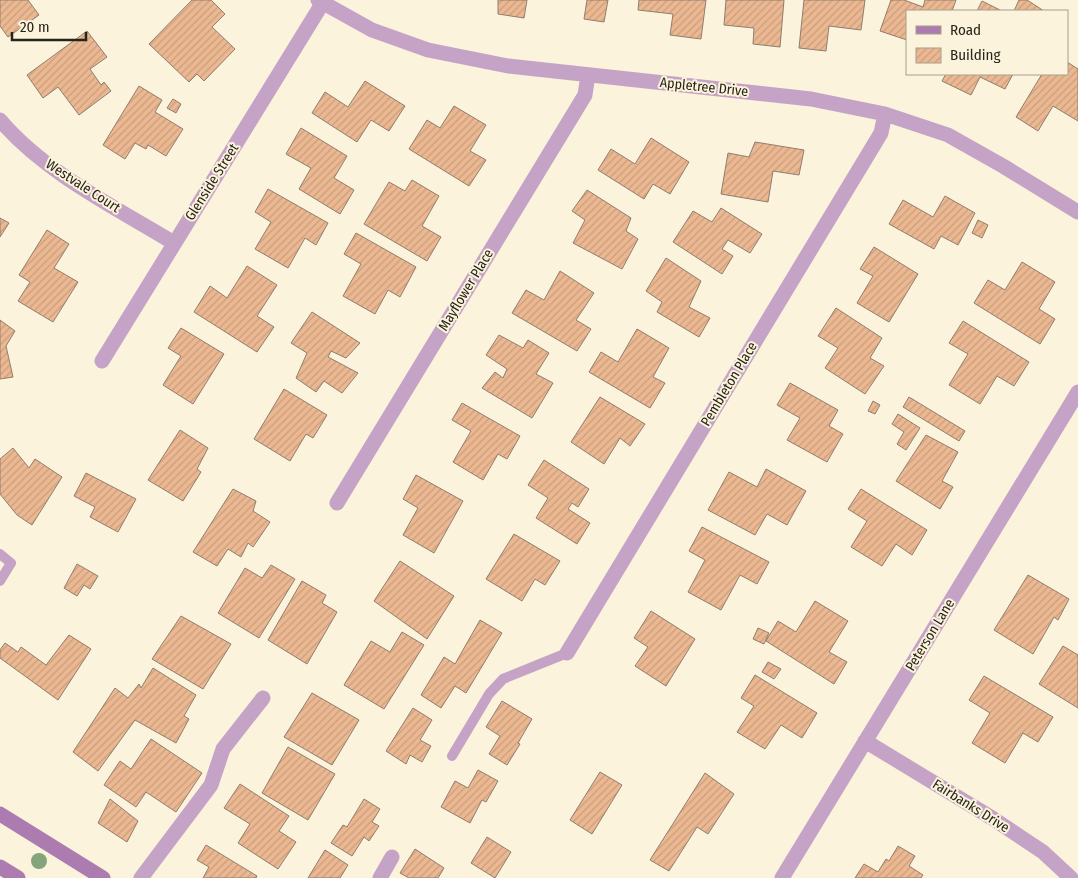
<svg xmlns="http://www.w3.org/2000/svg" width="1078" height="878" font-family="'Fira Sans Condensed',sans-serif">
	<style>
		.building { fill: url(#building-hatch); stroke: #907d6e }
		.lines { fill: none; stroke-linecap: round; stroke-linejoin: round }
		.service { stroke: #c5a3c7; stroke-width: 10 }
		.minor { stroke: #c5a3c7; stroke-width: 15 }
		.secondary { stroke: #ac7bb0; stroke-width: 15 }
		.tree { fill: #84a47c }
		.labels { text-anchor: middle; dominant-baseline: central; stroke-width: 4; stroke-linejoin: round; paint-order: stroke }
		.street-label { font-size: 14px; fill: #27241b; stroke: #fbf3db }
	</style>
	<defs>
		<pattern id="building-hatch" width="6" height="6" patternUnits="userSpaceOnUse" patternTransform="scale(1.25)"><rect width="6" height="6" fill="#ebb892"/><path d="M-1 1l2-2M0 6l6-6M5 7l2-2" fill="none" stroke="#ca9e7d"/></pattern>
	</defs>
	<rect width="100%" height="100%" fill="#fbf3db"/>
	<path class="building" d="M0,0h28l11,15 -31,22 -8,-11z
		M192,0h19l14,14 -13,13 23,22 -31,32 -7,-7 -8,8 -40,-38z
		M498,0h29l-3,18 -26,-4z
		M587,0h21l-4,22 -20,-3z
		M639,0h67l-5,39 -31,-4 3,-21 -35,-4z
		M726,0h58l-4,47 -27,-3 1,-16 -30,-3z
		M804,0h61l-4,30 -32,-4 -3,25 -27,-3z
		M891,0h13l19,7 2,-7h31l-4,11h-45v29l-27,-9z
		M1019,0h8l17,11h-30z
		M982,1l20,10h-25z
		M87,31l20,26 -17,12 11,16 3,-3 7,9 -32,24 -21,-28 -15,11 -16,-23z
		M1067,62l11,7v52l-25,-15 -15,25 -22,-14 26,-43h25z
		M946,74h67l-8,15 -25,-12 -9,18 -29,-14z
		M365,81l40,25 -16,25 -18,-11 -14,22 -45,-29 13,-21 23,15z
		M139,86l23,14 -7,12 28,17 -17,27 -18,-11 -2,4 -11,-6 -10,16 -22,-14z
		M173,99l8,5 -5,9 -9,-5z
		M454,106l32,19 -16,26 16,9 -17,26 -60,-37 18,-29 13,8z
		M301,128l46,28 -13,22 20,12 -14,24 -41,-25 12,-21 -25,-14z
		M651,138l38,24 -19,32 -17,-10 -9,15 -46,-29 13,-21 24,15z
		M755,142l49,8 -5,25 -26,-4 -5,31 -47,-8 7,-41 21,4z
		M412,180l27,16 -17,30 19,11 -14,24 -63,-37 25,-42 16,9z
		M268,189l60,34 -12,22 -11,-7 -17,30 -33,-19 16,-27 -16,-10z
		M587,190l44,28 -5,13 12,8 -16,30 -49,-26 12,-23 -13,-9z
		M945,196l30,17 -17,32 -17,-9 -7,13 -45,-25 14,-24 30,17z
		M721,208l41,26 -12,19 -22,-13 -6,9 11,7 -11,18 -49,-32 20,-31 19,11z
		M0,218l9,5 -9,14z
		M978,220l10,5 -6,13 -10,-5z
		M47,230l22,14 -15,24 24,14 -25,40 -35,-21 12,-19 -11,-7z
		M356,233l60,34 -16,30 -12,-7 -13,24 -32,-18 18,-32 -17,-10z
		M874,247l44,27 -29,48 -32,-19 16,-27 -13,-7z
		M666,258l35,23 -12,26 21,11 -11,19 -42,-25 5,-10 -16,-11z
		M1022,262l33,20 -16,27 16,10 -15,25 -66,-41 14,-23 17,10z
		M247,266l30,19 -20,31 17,11 -17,25 -63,-40 16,-26 17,12z
		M560,271l34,22 -18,27 15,9 -14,22 -65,-38 14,-23 18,10z
		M836,308l46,30 -12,20 14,8 -19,28 -40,-26 13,-20 -20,-12z
		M312,312l48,31 -14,15 -15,-7 -3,6 30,16 -16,20 -18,-12 -8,11 -20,-14 11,-25 -16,-10z
		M0,320l15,11 -9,15 7,31 -13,2z
		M963,321l66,41 -15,24 -17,-10 -17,28 -31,-19 19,-31 -19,-11z
		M181,328l43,26 -31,50 -30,-19 18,-29 -13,-8z
		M637,329l32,19 -16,29 12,6 -15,25 -61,-36 12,-20 17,10z
		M499,335l24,13 5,-8 21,13 -13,21 17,9 -21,35 -50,-30 13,-16 8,6 4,-9 -21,-14z
		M790,383l48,27 -9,16 14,8 -16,28 -40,-22 13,-22 -23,-13z
		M284,389l43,26 -14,23 -7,-4 -16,27 -36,-22z
		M600,397l45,27 -15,22 -10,-8 -16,26 -33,-22z
		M909,397l56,34 -6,10 -56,-34z
		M873,401l7,4 -5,9 -7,-3z
		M462,403l58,33 -13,23 -9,-5 -15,26 -30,-18 18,-31 -19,-11z
		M898,414l22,14 -14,22 -9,-6 7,-12 -12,-8z
		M180,430l28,18 -11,21 4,3 -18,29 -35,-21z
		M926,435l32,17 -16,29 11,6 -13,22 -44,-28z
		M13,448l16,20 6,-9 27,18 -30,48 -15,-10 -17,-21v-35z
		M544,460l45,29 -11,18 -6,-4 -4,6 22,14 -13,21 -41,-26 12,-20 -20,-13z
		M766,469l40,22 -19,34 -20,-11 -12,21 -47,-25 21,-38 28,15z
		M86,473l50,26 -18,33 -28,-15 5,-10 -21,-11z
		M416,475l47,26 -29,52 -31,-18 15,-27 -15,-9z
		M233,489l23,12 -3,10 17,11 -17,25 -5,-4 -7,14 -13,-8 -11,17 -24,-14z
		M861,489l66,41 -15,25 -16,-11 -14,22 -31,-19 16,-26 -19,-12z
		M702,527l67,35 -12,22 -17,-9 -19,35 -33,-18 17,-32 -16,-9z
		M514,534l46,27 -15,24 -10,-6 -13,22 -36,-22z
		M400,561l54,35 -27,43 -53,-38z
		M77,564l21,12 -8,13 -6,-4 -7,11 -13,-8z
		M271,565l24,14 -36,59 -41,-25 27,-45 17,10z
		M1028,575l41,24 -11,21 -4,-3 -21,37 -39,-24z
		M302,581l24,14 -4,8 15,9 -30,52 -39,-24z
		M815,601l33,20 -19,31 18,10 -13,22 -68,-43 12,-20 18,11z
		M651,611l44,28 -29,47 -31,-20 13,-19 -14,-9z
		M181,616l50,28 -28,45 -51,-30z
		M480,620l22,13 -36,60 -11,-7 -14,22 -20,-13 23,-38 11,7z
		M758,628l11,5 -5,11 -11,-5z
		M402,632l22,13 -40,64 -40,-24 27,-44 19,11z
		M69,635l22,14 -33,51 -58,-42v-8l5,-7 13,9 3,-5 25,18z
		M1063,646l15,9v53l-39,-24z
		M768,662l13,7 -7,10 -12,-7z
		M153,668l43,27 -12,21 5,3 -13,24 -41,-23 -37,51 -25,-19 42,-64 13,10 11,-14 2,4z
		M755,675l62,38 -15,25 -21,-13 -16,24 -28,-17 17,-26 -13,-8z
		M984,676l69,41 -15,25 -15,-9 -18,30 -33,-20 18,-30 -21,-13z
		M312,693l47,27 -27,45 -48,-28z
		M502,701l30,18 -14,24 2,1 -13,21 -18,-11 11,-18 -14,-9z
		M413,708l19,12 -12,20 11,6 -9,16 -12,-7 -4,9 -20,-13z
		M151,739l51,34 -26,39 -30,-20 -10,15 -32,-22 16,-24 11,8z
		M288,747l47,27 -27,46 -46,-27z
		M478,770l20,11 -12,21 -4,-2 -12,23 -29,-16 14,-26 13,7z
		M600,772l22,13 -30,49 -22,-14z
		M705,773l29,21 -26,40 -11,-7 -28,44 -19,-11z
		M240,784l49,32 -10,15 17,11 -18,27 -40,-26 12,-19 -26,-16z
		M110,799l28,22 -11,21 -29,-19z
		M364,799l16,10 -8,13 7,4 -10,15 -5,-4 -12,19 -21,-13 12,-18 4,2z
		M487,837l24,15 -16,26 -24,-15z
		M206,845l51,31 -1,2h-53l6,-11 -12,-7z
		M898,846l17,10 -6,10 14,9 -2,3h-66l9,-14 14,8 8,-13 3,2z
		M415,849l29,19 -6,10h-29l-9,-5z
		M325,850l23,15 -8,13h-32z"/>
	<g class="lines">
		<path class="service" d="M0,554l11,9 -11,18
			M452,756l37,-62 14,-15 64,-26"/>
		<path class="minor" d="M318,0l54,30 56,20 80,16 303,33 74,15 63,21 55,31 75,46
			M0,120c45,53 115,87 174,123
			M102,361l220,-357
			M337,503l248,-408 3,-20
			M567,653l314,-520 4,-19
			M865,741l127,77 51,34 28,26
			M141,878l70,-93 12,-36 40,-51
			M380,878l12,-21
			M782,878l296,-486"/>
		<path class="secondary" d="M0,814l103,64
			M0,867l18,11"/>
	</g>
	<circle class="tree" cx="39" cy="861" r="8"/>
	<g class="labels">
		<g class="street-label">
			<text transform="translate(704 87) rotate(6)">Appletree Drive</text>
			<text transform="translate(212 182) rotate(-58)">Glenside Street</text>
			<text transform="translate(83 186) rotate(33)">Westvale Court</text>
			<text transform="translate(466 290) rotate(-59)">Mayflower Place</text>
			<text transform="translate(729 384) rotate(-59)">Pembleton Place</text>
			<text transform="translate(930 635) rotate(-59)">Peterson Lane</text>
			<text transform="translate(971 806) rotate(32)">Fairbanks Drive</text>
		</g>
	</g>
	<rect x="906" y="10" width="162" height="65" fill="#fbf3db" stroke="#a6a08e"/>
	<rect x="916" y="26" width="25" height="8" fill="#ac7bb0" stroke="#a6a08e"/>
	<text x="950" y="35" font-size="15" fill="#27241b">Road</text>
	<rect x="916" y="48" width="25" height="15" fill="url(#building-hatch)" stroke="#a6a08e"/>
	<text x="950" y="60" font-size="15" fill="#27241b">Building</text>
	<path d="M12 32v8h74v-8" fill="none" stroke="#27241b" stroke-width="2.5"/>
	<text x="20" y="32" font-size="15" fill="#27241b" stroke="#fbf3db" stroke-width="4" paint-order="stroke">20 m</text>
</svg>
